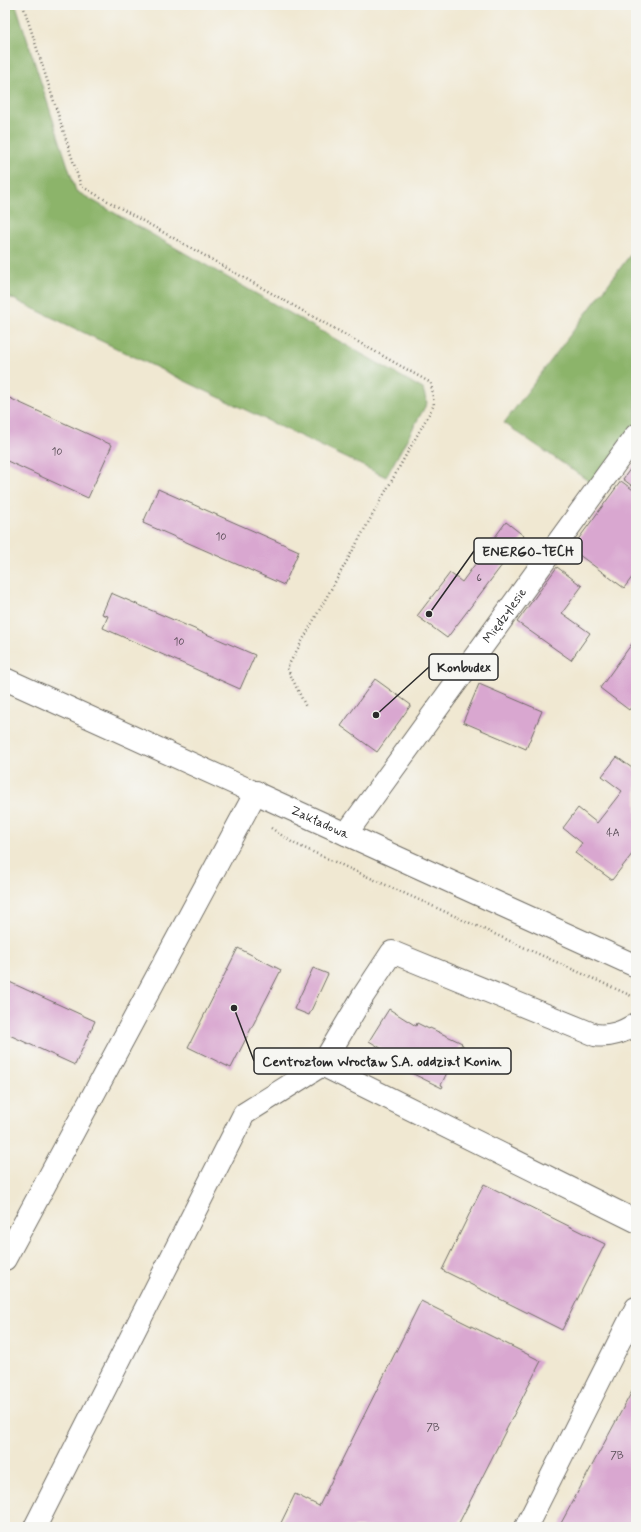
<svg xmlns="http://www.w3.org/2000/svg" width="641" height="1532" font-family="Mynerve,sans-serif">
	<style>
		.forest { fill: #8cb46a; stroke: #5c704a }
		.building { fill: #d9a7d0 }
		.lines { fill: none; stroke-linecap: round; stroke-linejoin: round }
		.minor-casing { stroke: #706d65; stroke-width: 24 }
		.path { stroke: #706d65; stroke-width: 2.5; stroke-dasharray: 1 3; stroke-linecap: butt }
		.minor { stroke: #fff; stroke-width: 22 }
		.labels { text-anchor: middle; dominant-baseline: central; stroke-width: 3; stroke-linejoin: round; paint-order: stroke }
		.number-label { font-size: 11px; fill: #564a54 }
		.street-label { font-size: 13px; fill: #2b2b2b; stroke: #f6f6f2 }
		.leader { fill: none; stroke: #2b2b2b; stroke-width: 1.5 }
		.callout-dot { fill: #2b2b2b; stroke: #f6f6f2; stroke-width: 1.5 }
		.callout { fill: #f6f6f2; stroke: #2b2b2b; stroke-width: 1.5 }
		.callout-label { font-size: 14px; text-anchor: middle; font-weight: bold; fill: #2b2b2b }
	</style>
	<rect width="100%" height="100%" fill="#f6f6f2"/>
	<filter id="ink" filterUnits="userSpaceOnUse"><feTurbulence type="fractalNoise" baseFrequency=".025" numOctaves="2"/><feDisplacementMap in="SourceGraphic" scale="8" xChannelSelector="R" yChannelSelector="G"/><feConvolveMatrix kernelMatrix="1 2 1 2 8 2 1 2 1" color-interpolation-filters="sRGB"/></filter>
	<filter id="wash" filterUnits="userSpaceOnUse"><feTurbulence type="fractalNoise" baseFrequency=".012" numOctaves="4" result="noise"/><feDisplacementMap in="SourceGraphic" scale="16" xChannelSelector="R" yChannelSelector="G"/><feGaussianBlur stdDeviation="0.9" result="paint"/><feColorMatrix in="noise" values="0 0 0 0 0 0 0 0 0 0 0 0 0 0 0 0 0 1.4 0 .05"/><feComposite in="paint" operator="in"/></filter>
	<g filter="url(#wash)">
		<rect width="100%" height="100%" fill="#f0e8d2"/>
		<path class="forest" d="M11,5h5l60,186 347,198 4,14 -41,74 -381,-182v-279z
			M636,247v179l-43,58 -89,-61z"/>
		<g id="blocks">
			<path class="building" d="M5,396l107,49 -24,53 -83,-38z
				M636,461v28l-13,-10z
				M621,481l15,11v80l-12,16 -53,-39z
				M158,489l141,62 -15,34 -141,-62z
				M506,522l18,14 -77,102 -30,-22 33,-43 12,9z
				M557,567l25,19 -20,27 28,20 -19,27 -54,-38z
				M111,593l144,62 -15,34 -137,-61 5,-12 -6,-2z
				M636,638v62l-7,10 -29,-22z
				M375,679l36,26 -34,47 -36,-26z
				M479,684l63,27 -16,38 -63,-27z
				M617,757l19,14v78l-24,31 -37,-27 7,-10 -19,-15 15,-20 19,15 25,-32 -20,-15z
				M238,948l43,22 -50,98 -43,-21z
				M313,968l15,6 -19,41 -15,-6z
				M5,980l90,41 -20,44 -70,-32z
				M389,1009l27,17 1,-3 12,6 1,-1 32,15 -1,1 2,1v2l-3,-1 -19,39 2,1 -1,2 -45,-22 1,-1 2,1 2,-5 -33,-20z
				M484,1184l121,60 -43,86 -120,-60z
				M421,1301l120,60 -84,166h-178l16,-33 24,12z
				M636,1384v143h-77z"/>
		</g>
	</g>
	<g filter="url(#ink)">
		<use href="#blocks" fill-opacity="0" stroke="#706d65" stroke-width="1"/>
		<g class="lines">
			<g class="minor-casing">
				<g id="minor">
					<path id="s1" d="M5,679l631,287"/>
					<path id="s2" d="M346,834l290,-399"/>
					<path d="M322,1065l314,156"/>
					<path d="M5,1259l251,-467"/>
					<path d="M35,1527l209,-413 78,-49 41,-69 29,-44 203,83c16,2 28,-3 41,-11"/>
					<path d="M526,1527l110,-219"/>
				</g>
			</g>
			<path class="path" d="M23,5l58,181 350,197 3,22 -147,263 19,39
				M271,828l22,15 343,155"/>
			<use href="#minor" class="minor"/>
		</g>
	</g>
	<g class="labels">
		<g class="number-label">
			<text x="57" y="452">10</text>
			<text x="221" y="537">10</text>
			<text x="479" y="578">6</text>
			<text x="179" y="642">10</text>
			<text x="613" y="833">4A</text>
			<text x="433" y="1428">7B</text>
			<text x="617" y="1456">7B</text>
		</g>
		<g class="street-label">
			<text stroke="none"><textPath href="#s2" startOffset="270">Międzylesie</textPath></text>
			<text stroke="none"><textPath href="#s1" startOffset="346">Zakładowa</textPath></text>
		</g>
	</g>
	<path class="leader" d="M429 614L474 551M376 715L429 667M234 1008L254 1061"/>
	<g class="callout-dot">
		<circle cx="429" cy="614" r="4"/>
		<circle cx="376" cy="715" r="4"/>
		<circle cx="234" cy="1008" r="4"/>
	</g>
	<g class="callout">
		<rect x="474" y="538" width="108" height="26" rx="4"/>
		<rect x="429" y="654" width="69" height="26" rx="4"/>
		<rect x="254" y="1048" width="257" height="26" rx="4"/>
	</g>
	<g class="callout-label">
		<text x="528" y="556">ENERGO-TECH</text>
		<text x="464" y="672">Konbudex</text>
		<text x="382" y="1066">Centrozłom Wrocław S.A. oddział Konin</text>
	</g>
	<rect width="641" height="1532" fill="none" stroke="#f6f6f2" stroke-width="20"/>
</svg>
